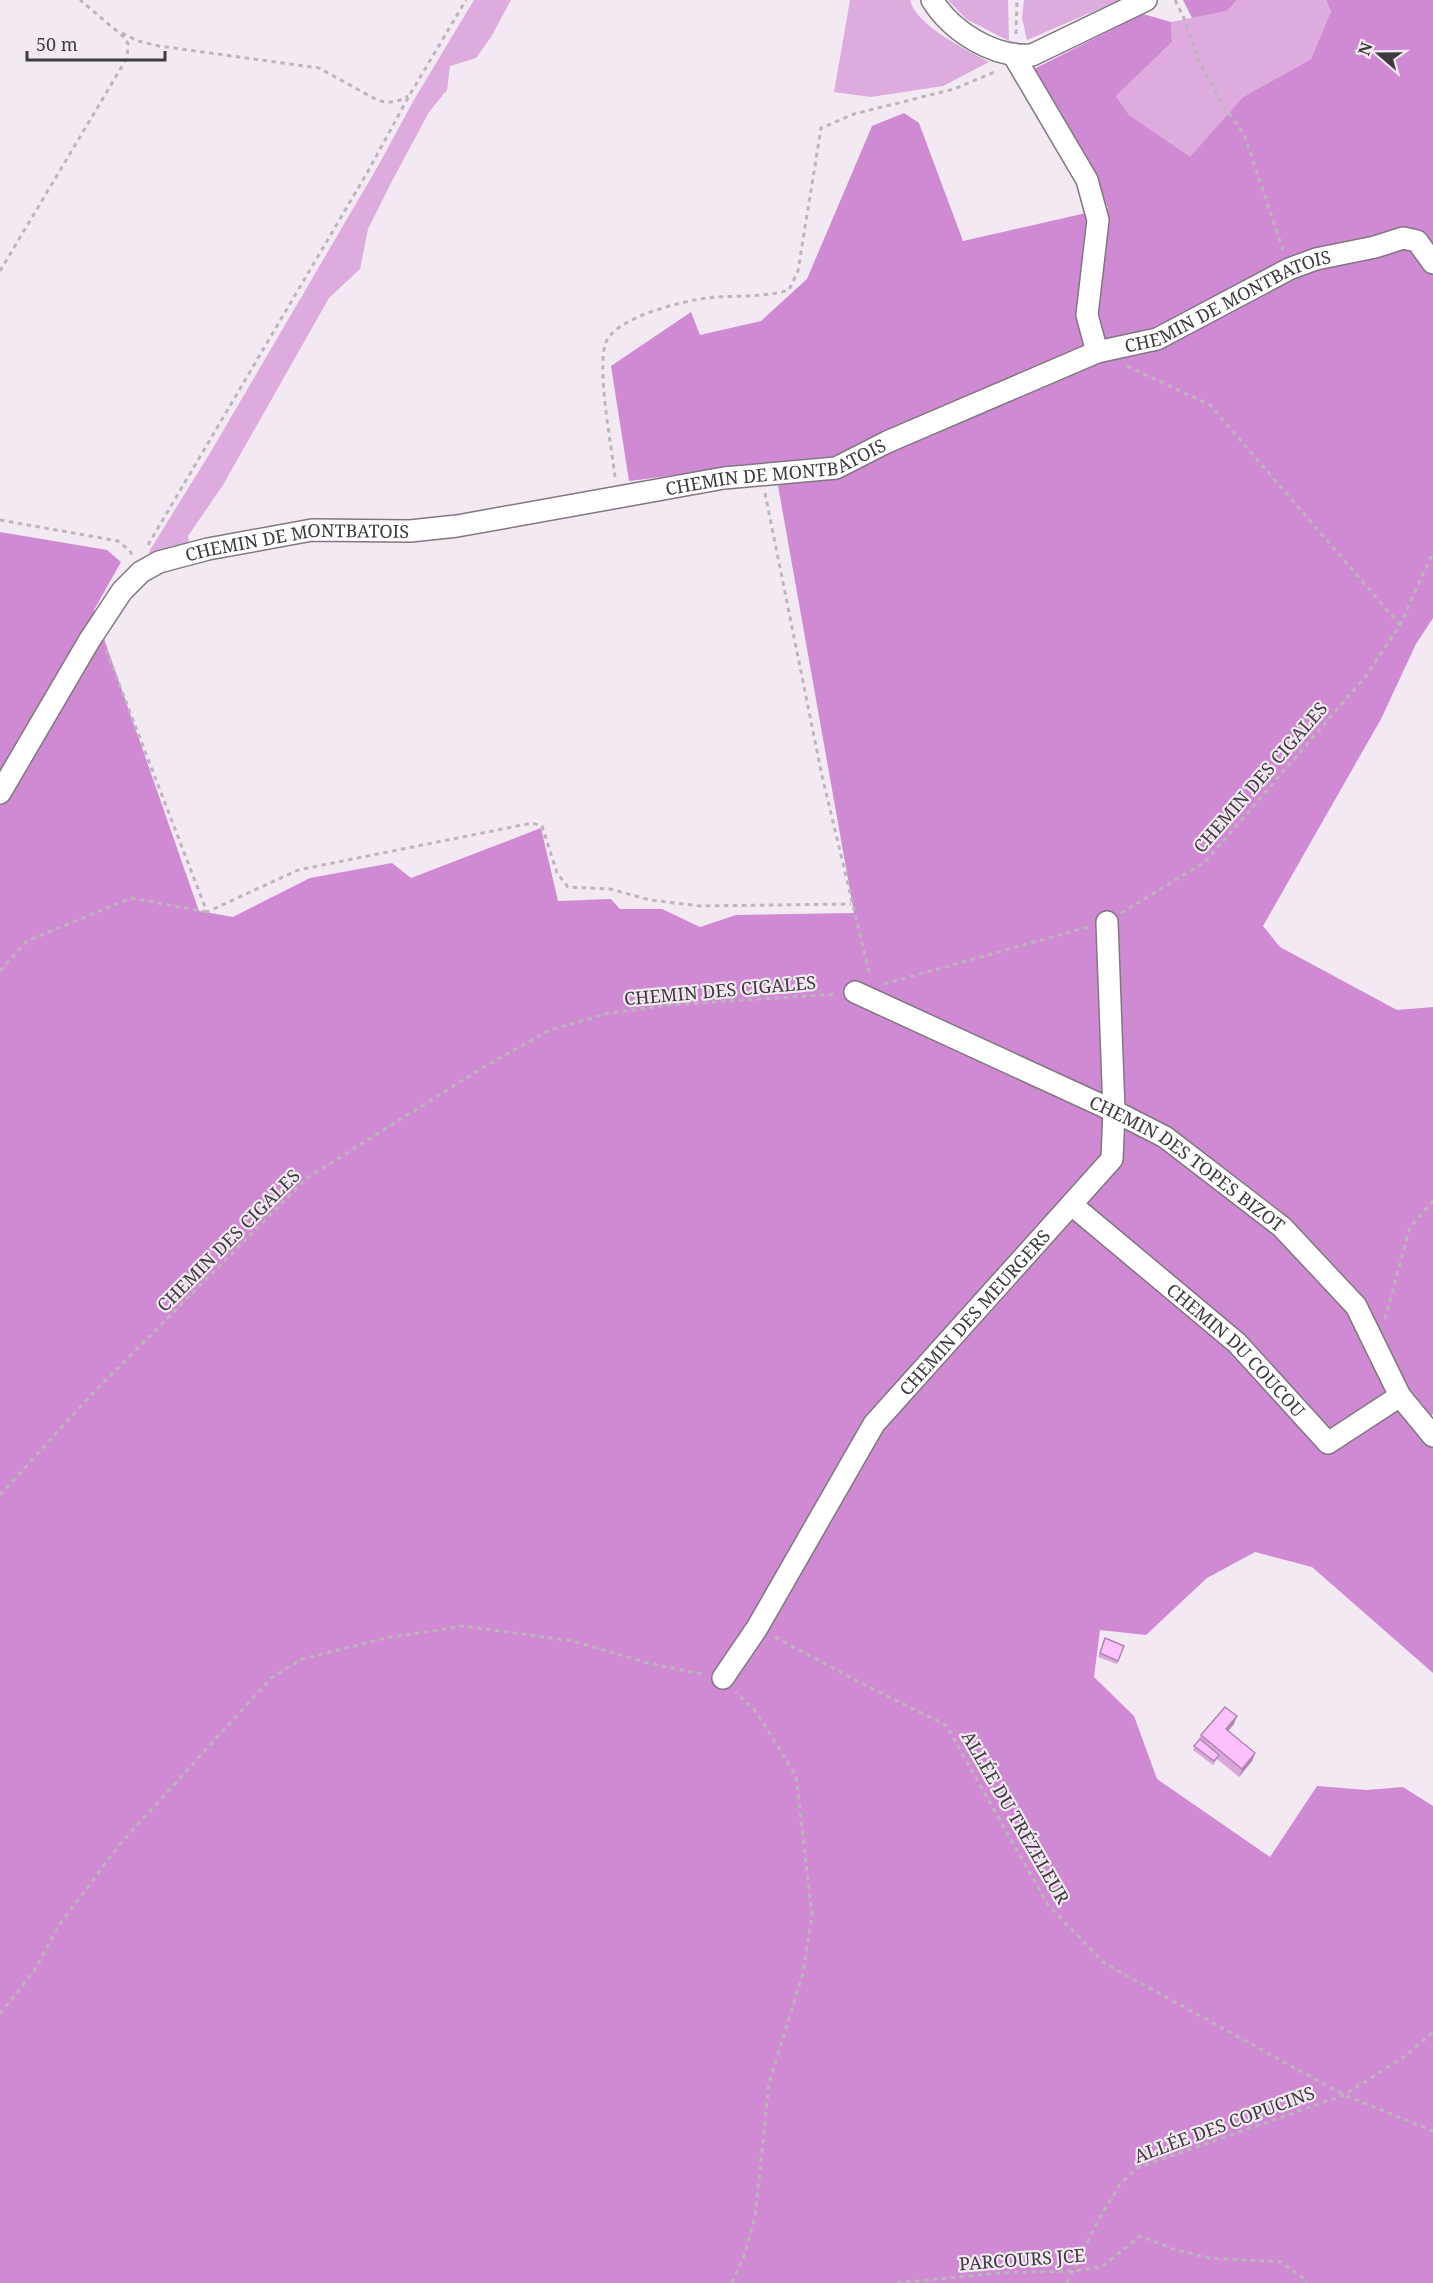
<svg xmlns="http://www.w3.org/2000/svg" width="1433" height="2283" font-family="'Noto Serif',serif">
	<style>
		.green { fill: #deabdf }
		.forest { fill: #d08ad3 }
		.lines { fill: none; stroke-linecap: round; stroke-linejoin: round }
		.minor-casing { stroke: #807780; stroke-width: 24 }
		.path { stroke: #bcb5bc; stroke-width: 3; stroke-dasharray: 4.5 4.5; stroke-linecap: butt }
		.minor { stroke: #fff; stroke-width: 21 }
		.wall { fill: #d9a6da }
		.shaded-wall { fill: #b087b1 }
		.building { fill: #fcc1fd; stroke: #b087b1; stroke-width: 1.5 }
		.labels { text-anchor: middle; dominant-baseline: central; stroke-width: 4.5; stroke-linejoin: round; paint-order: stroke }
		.street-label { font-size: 18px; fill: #3e3b3e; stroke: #f2e9f2 }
	</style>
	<rect width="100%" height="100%" fill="#f2e9f2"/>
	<path class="green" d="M474,0h37l-20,37 -15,21 -26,8 -3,24 -18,22 -38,71 -23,46 -8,40 -31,29 -106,187 -35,51 2,12 -38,9 -3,-4 1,-3 63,-102 165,-282 37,-68z
		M850,0h60c7,27 56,49 79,62l-46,24 -72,11 -37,-5z
		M948,0h60l1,41 -43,-22z
		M1024,0h96l-93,40 -5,-22z
		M1237,0h89l5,11 -20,48 -68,38 -53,61 -61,-43 -13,-19 56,-54 -1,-20 56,-11z"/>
	<path class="forest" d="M1183,0h54l-10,11 -35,7z
		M1326,0h107v618l-17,26 -35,75 -118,207 17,21 117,63 36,-3v407l-6,6 6,6v247l-121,-106 -57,-15 -48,26 -61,57 -46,-5 -6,47 40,39 23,63 113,78 47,-71 50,4 36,-3 30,19v477h-1433v-1751l107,18 14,12 -27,48 105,301 34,6 77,-39 82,-15 19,15 130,-50 17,73 53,-2 9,10h42l38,18 36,-12 118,-2 -80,-450 -145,18 -18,-115 80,-54 9,23 61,-14 46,-42 65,-153 32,-13 15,10 44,118 145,-33 -74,-139 109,-55 28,8 1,20 -56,54 13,19 61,42 53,-60 68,-38 20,-48z"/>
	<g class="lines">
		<g class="minor-casing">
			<g id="minor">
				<path d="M932,0c20,32 62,58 100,55l114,-55"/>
				<path d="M1014,56l73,124 11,40 -11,95 10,37"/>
				<path id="s1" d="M0,793l89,-152 33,-50 19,-19 18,-10 49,-13 104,-19 98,1 47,-5 267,-48 112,-10 51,-26 210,-90 60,-13 132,-70 27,-10 59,-12 28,-9 14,3 16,22"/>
				<path id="s2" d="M855,992l259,119 51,26 117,90 74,79 44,90 33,40"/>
				<path id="s3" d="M1072,1205l165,138 91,100 72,-47"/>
				<path id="s4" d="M723,1678l34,-50 117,-204 238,-265 2,-48 -7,-189"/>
			</g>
		</g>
		<path class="path" d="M1175,0l9,18 15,44 24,43 21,29 39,116
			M122,33l16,8 21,5 160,22 58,32c12,3 19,3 31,-4
			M1016,34l1,-34
			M0,271l127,-213 1,-14 -3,-6 -45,-38
			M1127,366l83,39 190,220
			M615,477c-3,-29 -20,-114 -8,-137 12,-23 75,-39 100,-42 28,-3 55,0 82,-8l9,-19 23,-143 33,-14 100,-25 43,-18
			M765,493l57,283 48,200
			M0,520l118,21 11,9 4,6
			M148,545l219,-372 42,-77 57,-96
			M106,650l101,262 91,-42 234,-47 10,3 15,47 11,14 42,2 40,11 50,6 151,-2
			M1121,913l84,-51 161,-186 34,-51 33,-73
			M0,971l27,-30 104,-43 76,14
			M884,984l204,-57
			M1385,1319l25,-92 23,-26
			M0,1495l94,-103 213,-214 180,-113 63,-35 59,-17 61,-8 166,-11
			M775,1637l90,48 81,40 102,180 56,58 240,132 89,36
			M0,2014l34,-43 26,-47 60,-80 151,-166 31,-19 84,-21 77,-12 110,15 75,22 58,12
			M732,2283l12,-27 11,-39 14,-134 34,-110 9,-58 -16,-139 -39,-63 -21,-21
			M897,2283l101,-10 74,-2 30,-4 38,-31 36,14 33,8 72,4 23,17 2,4
			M1067,2283l31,-62 22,-37 17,-16 207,-73 60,-38 29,-25"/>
		<use href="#minor" class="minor"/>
	</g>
	<path class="wall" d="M1105,1638l19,8 -7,18 -19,-7z
		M1234,1724l-6,7 27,22 -3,8 -13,16 -22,-18 -4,6 -20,-15 8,-15z"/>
	<path class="shaded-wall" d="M1237,1716l-3,8 -11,13 3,-8z
		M1255,1753l-3,8 -13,16 3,-8z"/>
	<path class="building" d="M1105,1638l19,8 -6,15 -18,-8z
		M1225,1707l12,9 -11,13 29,24 -13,16 -41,-34z
		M1200,1739l19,16 -5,6 -20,-15z"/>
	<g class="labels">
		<g class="street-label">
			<text stroke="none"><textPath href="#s1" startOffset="1396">CHEMIN DE MONTBATOIS</textPath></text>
			<text stroke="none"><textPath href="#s1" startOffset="910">CHEMIN DE MONTBATOIS</textPath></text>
			<text stroke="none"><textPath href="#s1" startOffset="424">CHEMIN DE MONTBATOIS</textPath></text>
			<text transform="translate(1260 777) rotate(-49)">CHEMIN DES CIGALES</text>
			<text transform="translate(720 990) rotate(-5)">CHEMIN DES CIGALES</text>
			<text stroke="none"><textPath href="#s2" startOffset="375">CHEMIN DES TOPES BIZOT</textPath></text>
			<text transform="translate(228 1240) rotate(-45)">CHEMIN DES CIGALES</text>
			<text stroke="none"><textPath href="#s4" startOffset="446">CHEMIN DES MEURGERS</textPath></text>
			<text stroke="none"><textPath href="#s3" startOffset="219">CHEMIN DU COUCOU</textPath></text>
			<text transform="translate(1016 1817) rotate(60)">ALLÉE DU TRÉZELEUR</text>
			<text transform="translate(1224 2124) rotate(-20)">ALLÉE DES COPUCINS</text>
			<text transform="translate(1022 2259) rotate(-4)">PARCOURS JCE</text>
		</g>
	</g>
	<g transform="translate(1379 54) rotate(290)" stroke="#f2e9f2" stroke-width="4.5" paint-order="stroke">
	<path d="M0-4.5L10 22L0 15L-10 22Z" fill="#3e3b3e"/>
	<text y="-9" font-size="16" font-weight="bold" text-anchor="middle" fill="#3e3b3e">N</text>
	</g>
	<path d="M27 51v9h138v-9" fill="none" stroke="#3e3b3e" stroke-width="3"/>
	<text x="36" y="51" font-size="18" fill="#3e3b3e" stroke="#f2e9f2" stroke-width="4.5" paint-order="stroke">50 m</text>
</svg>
